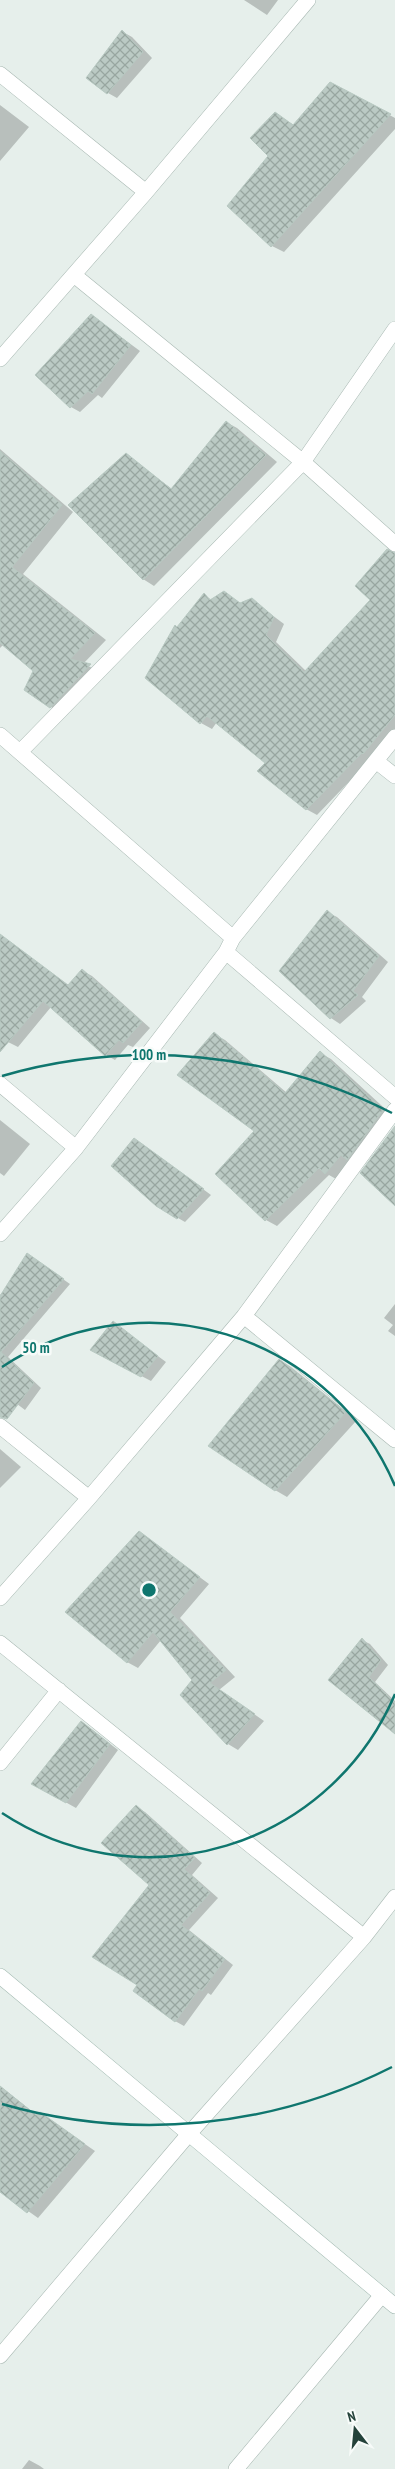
<svg xmlns="http://www.w3.org/2000/svg" width="395" height="2469" font-family="'PT Sans Narrow',sans-serif">
	<style>
		.shadow { fill: #0003 }
		.building { fill: url(#building-cross-hatch); stroke: #b8c9c2 }
		.lines { fill: none; stroke-linecap: round; stroke-linejoin: round }
		.minor-casing { stroke: #a8b8b2; stroke-width: 16 }
		.secondary-casing { stroke: #a4bbb3; stroke-width: 16 }
		.minor { stroke: #fff; stroke-width: 15 }
		.secondary { stroke: #fff; stroke-width: 15 }
		.ring { fill: none; stroke: #0f766e; stroke-width: 2.5 }
		.centre { fill: #0f766e; stroke: #f7fbf9; stroke-width: 2.5 }
		.ring-label { font-size: 15px; text-anchor: middle; font-weight: bold; fill: #0f766e; stroke: #f7fbf9; stroke-width: 5; stroke-linejoin: round; paint-order: stroke }
	</style>
	<defs>
		<pattern id="building-cross-hatch" width="8" height="8" patternUnits="userSpaceOnUse" patternTransform="scale(1.25)"><rect width="8" height="8" fill="#bbcac4"/><path d="M0 0l8 8M0 8l8-8" fill="none" stroke="#98a6a0"/></pattern>
	</defs>
	<rect width="100%" height="100%" fill="#e6efeb"/>
	<path class="shadow" d="M244,0h34l-11,15z
		M123,32l9,5 20,21 -35,40 -9,-5z
		M330,83l65,35v11l-111,123 -12,-6 -2,-90 5,-42 19,11z
		M0,105l29,22 -29,34z
		M91,315l49,36 -38,47 -4,-3 -18,17 -9,-5z
		M226,422l11,6 40,34 -123,124 -11,-7 -17,-124 46,34z
		M0,449l73,63 -50,62 83,66 -23,24 19,8 -40,42 -11,-7 -16,-36 -31,-27 -4,4z
		M395,563v171l-78,81 -11,-6 -40,-46 -49,-41 -5,7 -11,-6 -24,-95 27,-33 8,5 29,4 11,-4 32,24 -8,18 30,29 66,-71z
		M327,912l10,5 51,45 -26,35 4,4 -26,23 -9,-6 -51,-47z
		M34,960l35,26 14,-15 9,5 58,52 -17,19 -5,-2 -13,15 -9,-5 -55,-48 -33,40 -10,-5 -8,-6v-33z
		M214,1034l11,6 62,53 33,-40 11,6 63,58 -58,62 -7,-4 -52,51 -11,-6 -10,-90z
		M0,1120l30,24 -26,32 -4,-3z
		M142,1144l69,51 -26,27 -7,-4z
		M34,1259l36,25 -62,73 33,31 -16,22 -25,-19v-96z
		M395,1304v32l-7,-5 5,-6 -9,-7z
		M113,1323l53,39 -15,19 -50,-26z
		M280,1360l11,7 66,53 -70,77 -12,-7z
		M0,1449l21,18 -21,21z
		M140,1533l69,51 -29,34 55,59 -16,13 45,31 -26,29 -10,-6 -34,-64 -33,-40 -23,28 -11,-6z
		M362,1640l8,4 18,21 -13,17 20,19v31l-65,-53z
		M82,1722l36,28 -42,58 -43,-24z
		M136,1807l9,5 57,51 -10,12 26,23 -29,32 44,35 -22,30 -3,-2 -24,33 -9,-5 -36,-36 12,-100z
		M0,2086l38,30 12,4 45,31 -57,67 -38,-27z
		M29,2460l11,6 4,3h-22z"/>
	<path class="building" d="M122,30l21,22 -36,42 -21,-16z
		M330,82l61,32 -120,133 -44,-41 41,-50 -18,-18 25,-26 18,13z
		M91,314l40,31 -39,49 -4,-3 -18,17 -35,-33z
		M226,421l40,34 -123,125 -75,-75 58,-52 45,36z
		M0,451l62,54 -50,62 83,66 -25,26 21,5 -41,44 -26,-18 9,-19 -33,-28z
		M387,549l8,4v162l-32,39 -1,-1 -56,57 -49,-39 8,-8 -58,-47 -7,8 -55,-46 30,-53 2,2 27,-34 6,7 14,-9 16,12 12,-5 22,19 -8,18 38,37 66,-72 -15,-14z
		M327,910l52,46 -26,35 5,4 -28,24 -51,-48z
		M0,934l68,51 14,-16 60,53 -19,21 -4,-3 -14,16 -62,-55 -43,51z
		M214,1032l71,61 35,-42 63,59 -36,50 -6,-5 -16,19 -6,-6 -54,53 -50,-47 39,-43 -77,-56z
		M395,1126v80l-35,-33z
		M134,1138l70,51 -27,30 -21,-13 -45,-40z
		M27,1253l37,26 -63,73 33,31 -27,36 -7,-2v-121z
		M113,1321l45,35 -17,21 -51,-27z
		M279,1359l67,53 -71,79 -67,-45z
		M139,1531l61,46 -30,35 56,58 -16,13 45,31 -28,31 -47,-50 12,-15 -39,-48 -26,31 -62,-51z
		M362,1638l19,22 -12,17 26,26v31l-67,-54z
		M81,1721l29,23 -44,59 -35,-19z
		M136,1805l59,53 -11,11 26,24 -29,32 44,34 -23,32 -3,-2 -24,33 -42,-31 4,-6 -45,-28 57,-72 -48,-42z
		M0,2086l36,29 4,-3 45,32 -58,69 -27,-21z"/>
	<g class="lines">
		<g class="minor-casing">
			<path id="minor" d="M0,74l146,118
				M74,275l229,187 92,82
				M0,359l146,-167 162,-192
				M0,735l233,203
				M20,752l283,-290 92,-133
				M376,761l19,15
				M226,952l169,145
				M0,1084l76,64
				M0,1234l76,-86 150,-196 7,-14 162,-201
				M244,1316l151,124
				M0,1426l89,72
				M0,1598l89,-100 155,-182 151,-206
				M0,1643l364,294
				M0,1763l59,-73
				M0,2356l188,-221 176,-198 31,-40
				M236,2469l146,-174"/>
		</g>
		<g class="secondary-casing">
			<path id="secondary" d="M0,1976l395,330"/>
		</g>
		<use href="#minor" class="minor"/>
		<use href="#secondary" class="secondary"/>
	</g>
	<g class="ring">
		<path d="M395 1694A267 267 0 0 1 2 1813M2 1367A267 267 0 0 1 395 1486"/>
		<path d="M392 2067A535 535 0 0 1 2 2104M2 1076A535 535 0 0 1 392 1113"/>
	</g>
	<circle cx="149" cy="1590" r="8" class="centre"/>
	<g class="ring-label">
		<text x="149" y="1060">100 m</text>
		<text x="36" y="1353">50 m</text>
	</g>
	<g transform="translate(355 2429) rotate(344)" stroke="#f7fbf9" stroke-width="4" paint-order="stroke">
	<path d="M0-4L9 19L0 12L-9 19Z" fill="#24423a"/>
	<text y="-8" font-size="14" font-weight="bold" text-anchor="middle" fill="#24423a">N</text>
	</g>
</svg>
